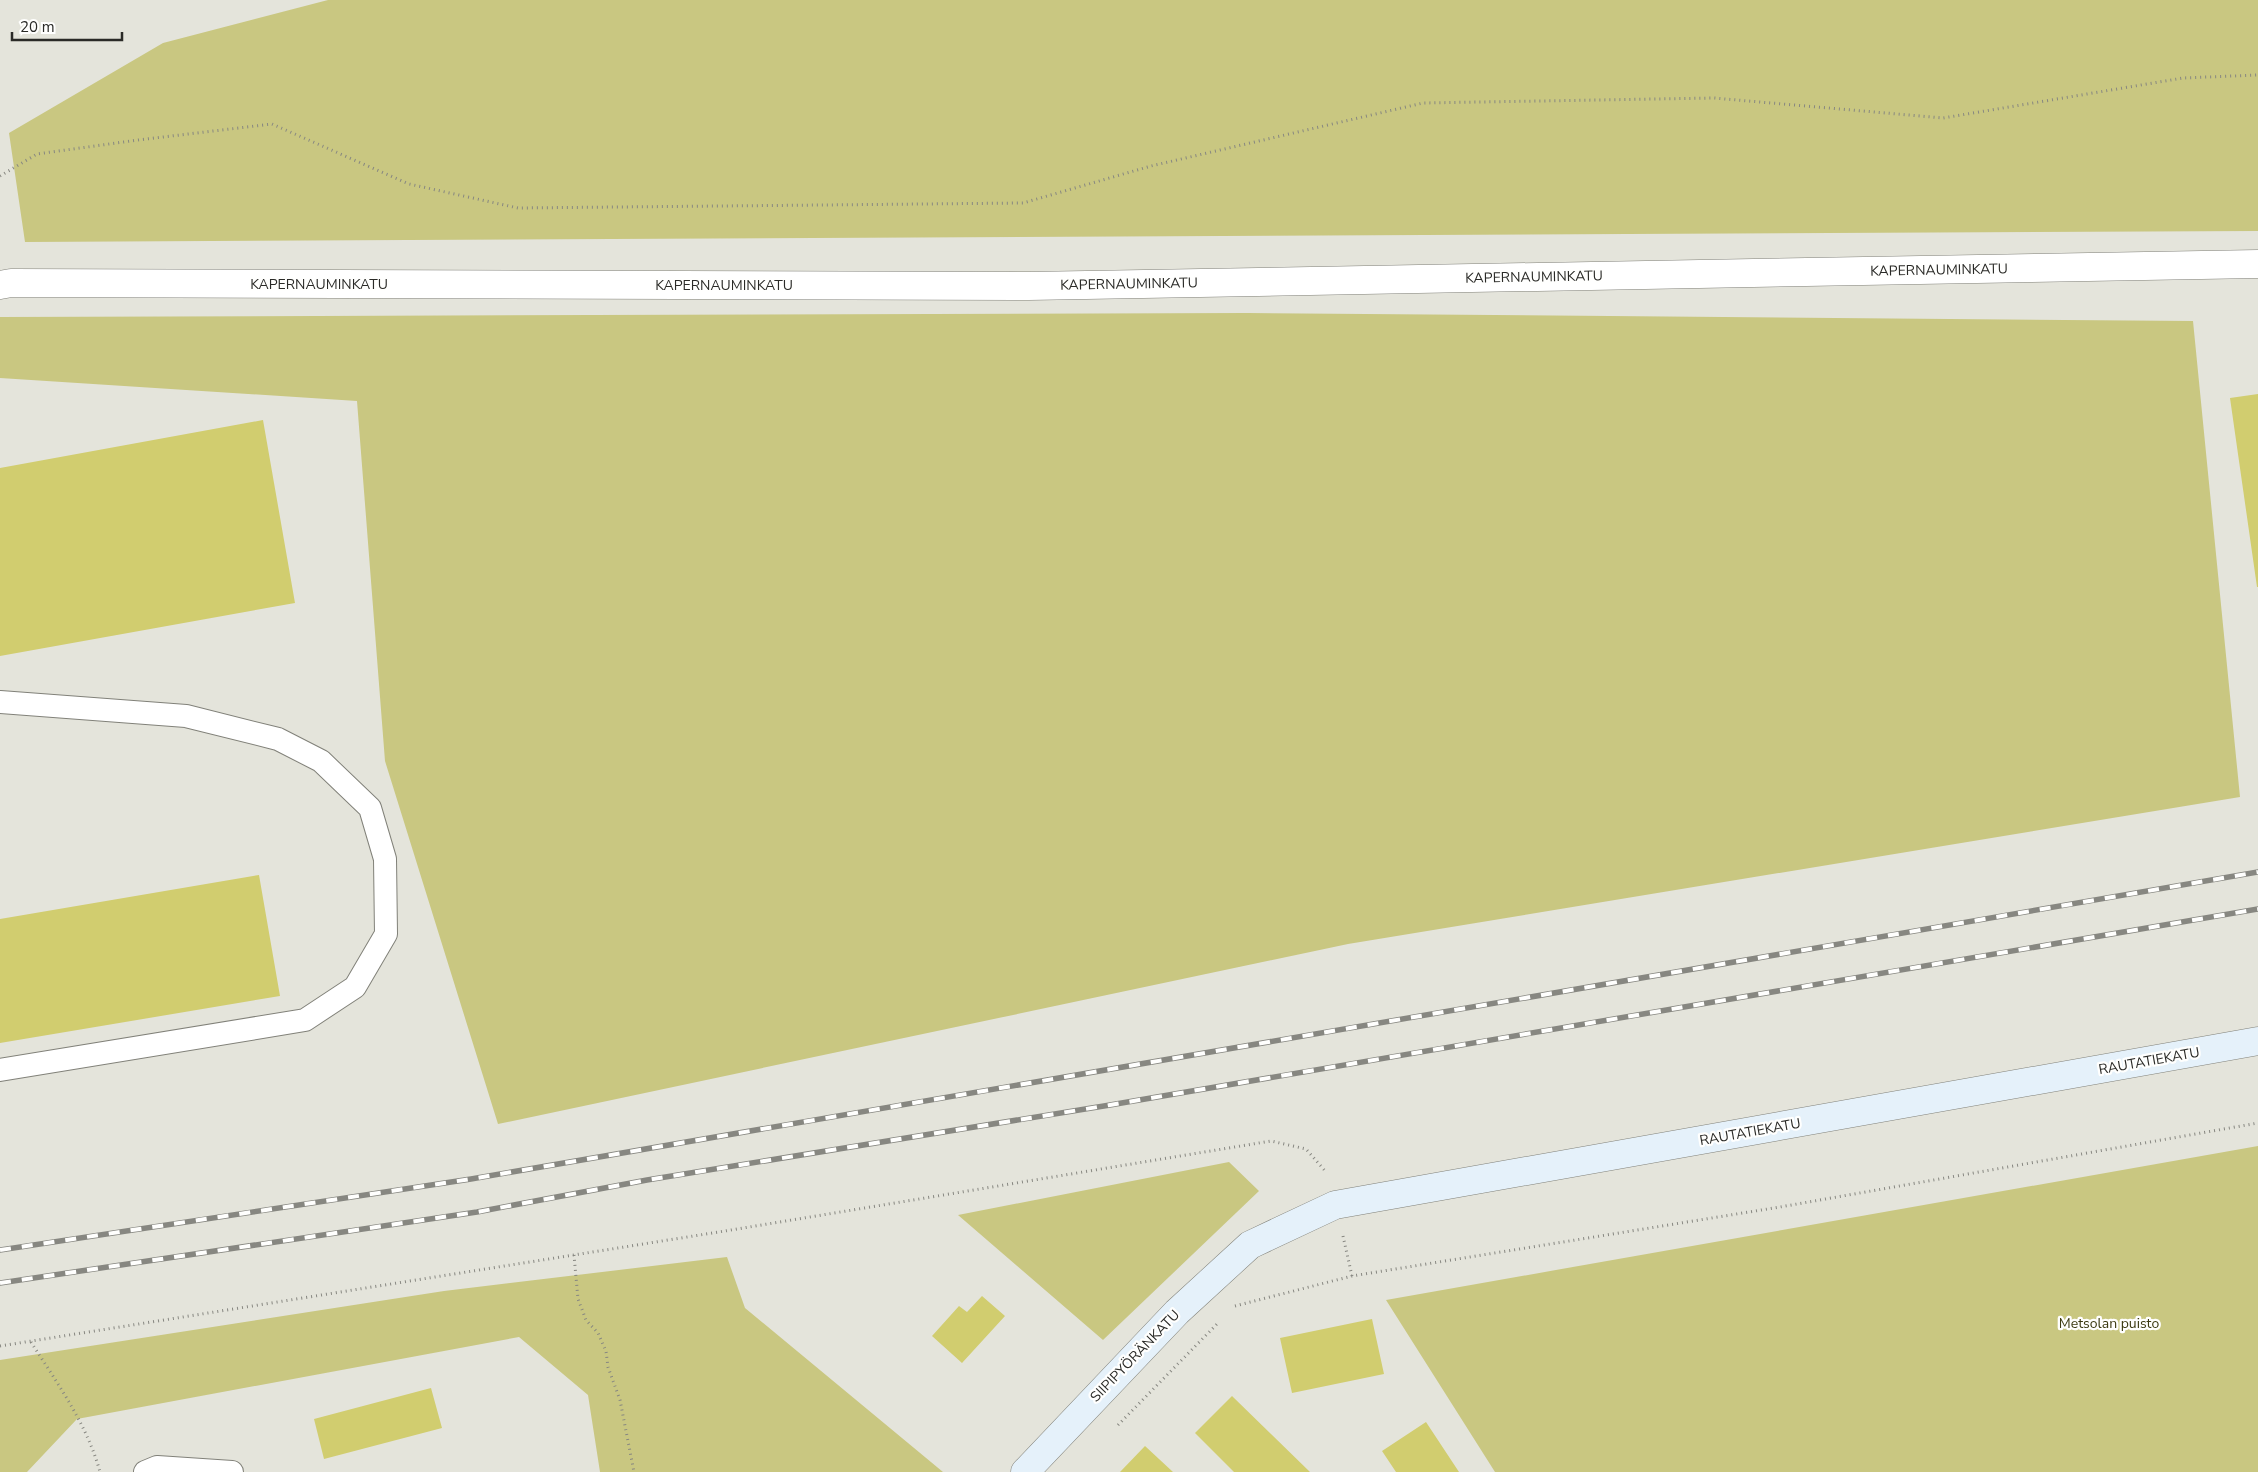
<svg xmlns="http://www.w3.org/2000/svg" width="2258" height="1472" font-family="'Nunito Sans',sans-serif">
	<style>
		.green { fill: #c9c781 }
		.building { fill: #d1cd6f }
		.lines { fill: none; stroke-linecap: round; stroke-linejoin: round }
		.lane-casing { stroke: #818179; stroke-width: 24 }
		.street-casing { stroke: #818179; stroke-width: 29 }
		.secondary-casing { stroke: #818179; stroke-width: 29 }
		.path { stroke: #878781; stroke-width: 3; stroke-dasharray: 1 4; stroke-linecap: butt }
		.lane { stroke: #fff; stroke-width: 22 }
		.street { stroke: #fff; stroke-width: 28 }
		.secondary { stroke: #e5f1fa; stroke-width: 28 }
		.rail-casing { stroke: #878781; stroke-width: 5.5 }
		.rail { stroke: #fffffe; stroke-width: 4; stroke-dasharray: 11; stroke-linecap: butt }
		.labels { text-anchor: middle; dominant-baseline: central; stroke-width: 4.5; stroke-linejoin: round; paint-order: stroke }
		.street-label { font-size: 14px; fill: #2a2a27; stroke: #fffffe }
		.park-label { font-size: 14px; fill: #3c3a11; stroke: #fffffe }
	</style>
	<rect width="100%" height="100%" fill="#e4e4db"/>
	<path class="green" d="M328,0h1930v231l-2233,11 -16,-109 154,-90z
		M1247,313l946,8 47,476 -892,147 -850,180 -113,-363 -28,-360 -357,-23v-61z
		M2258,1146v326h-763l-109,-172z
		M1229,1162l30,29 -156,149 -145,-125z
		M727,1257l18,51 198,164h-343l-12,-77 -69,-58 -442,82 -50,53h-27v-112l444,-69z"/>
	<path class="building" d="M2258,394v193h-1l-27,-189z
		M263,420l32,183 -295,53v-188z
		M259,875l21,121 -280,47v-124z
		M982,1296l23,20 -43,47 -30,-27 27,-30 8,6z
		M1372,1319l12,55 -92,19 -12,-55z
		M431,1388l11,40 -118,31 -10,-40z
		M1232,1396l78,76h-76l-39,-39z
		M1426,1422l33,50h-63l-14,-21z
		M1145,1446l28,26h-53z"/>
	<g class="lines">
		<g class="lane-casing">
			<path id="lane" d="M0,702l186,14 92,23 43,22 49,47 15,51 1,75 -31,53 -50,33 -305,50
				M145,1472l12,-5 75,5"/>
		</g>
		<g class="street-casing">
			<path id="street" d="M0,285l11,-2 1018,3 1229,-22"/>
		</g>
		<g class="secondary-casing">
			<path id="secondary" d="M1025,1472l152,-160 73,-67 85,-40 923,-164"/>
		</g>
		<path class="path" d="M0,176l37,-22 101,-14 134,-16 137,60 109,24 505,-5 128,-37 272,-63 291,-5 229,20 240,-40 75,-3
			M1343,1236l9,40
			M574,1255l4,44 8,21 12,13 8,18 2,16 12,33 14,72
			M1235,1306l117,-30 428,-69 478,-84
			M31,1342c26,41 56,82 69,130
			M0,1346l725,-115 546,-90 35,8 20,23
			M1118,1425l99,-101"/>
		<use href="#lane" class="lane"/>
		<use href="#street" class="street"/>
		<use href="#secondary" class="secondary"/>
		<g class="rail-casing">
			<path id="rail" d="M0,1250l471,-71 1787,-307
				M0,1283l477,-71 170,-32 463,-75 1148,-196"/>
		</g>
		<use href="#rail" class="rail"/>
	</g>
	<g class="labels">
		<g class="street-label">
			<text transform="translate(1939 270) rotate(-1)">KAPERNAUMINKATU</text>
			<text transform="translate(1534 277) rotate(-1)">KAPERNAUMINKATU</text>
			<text x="319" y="284">KAPERNAUMINKATU</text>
			<text transform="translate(1129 284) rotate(-1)">KAPERNAUMINKATU</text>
			<text x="724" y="285">KAPERNAUMINKATU</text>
			<text transform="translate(2149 1061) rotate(-10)">RAUTATIEKATU</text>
			<text transform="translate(1750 1132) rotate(-10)">RAUTATIEKATU</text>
			<text transform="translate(1135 1356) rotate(-46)">SIIPIPYÖRÄNKATU</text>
		</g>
		<g class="park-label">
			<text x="2109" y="1323">Metsolan puisto</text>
		</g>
	</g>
	<path d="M12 32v8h110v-8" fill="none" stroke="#2a2a27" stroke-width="2.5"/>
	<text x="20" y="32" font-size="15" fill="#2a2a27" stroke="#fffffe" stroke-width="4" paint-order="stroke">20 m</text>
</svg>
